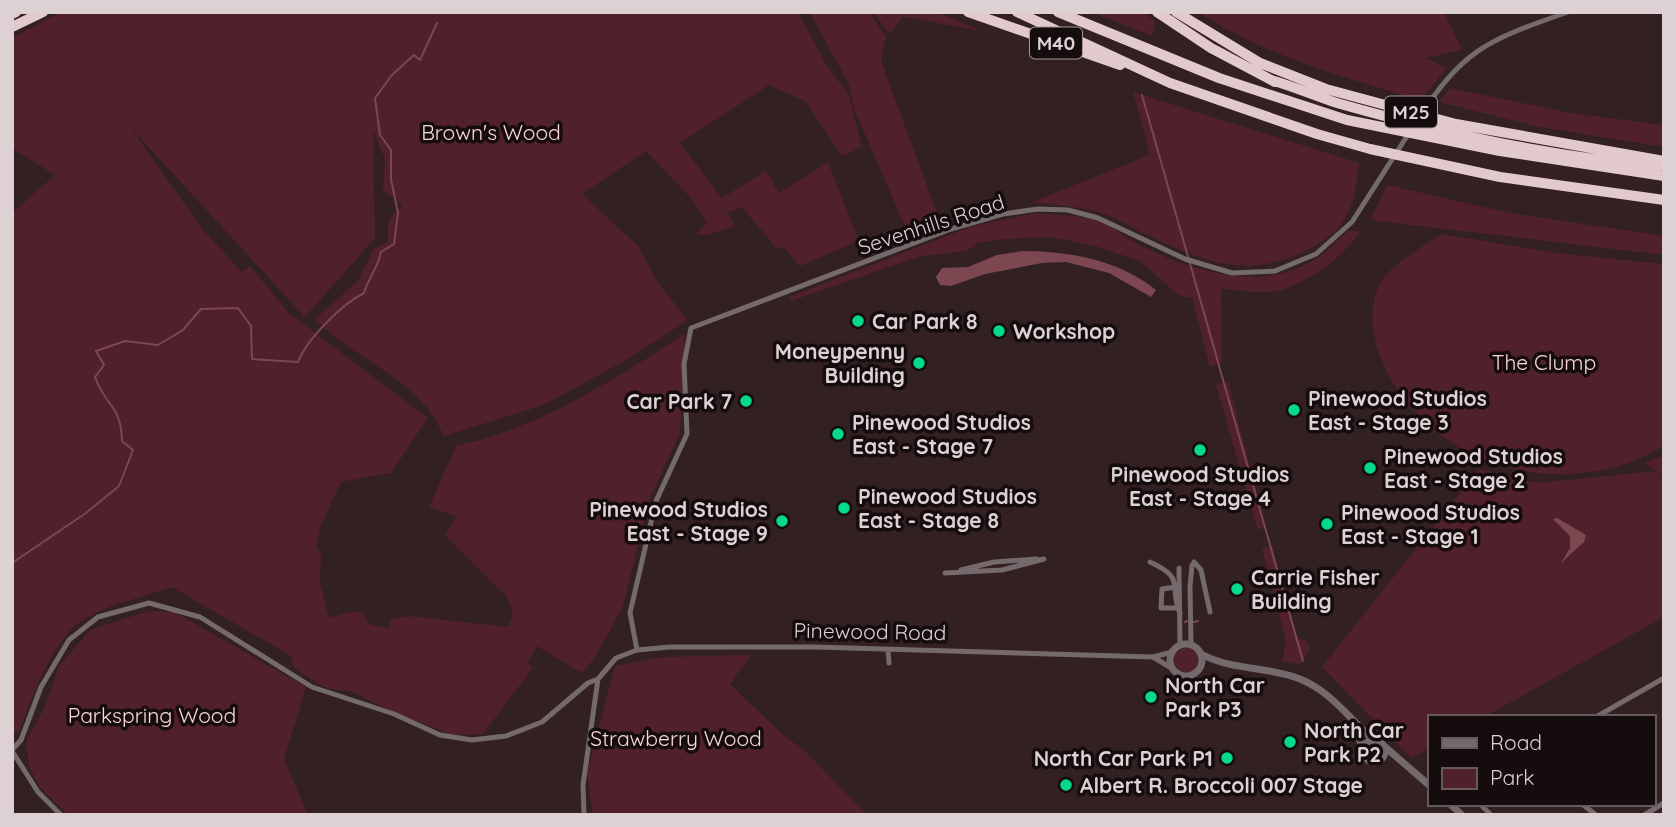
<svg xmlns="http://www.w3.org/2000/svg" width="1676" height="827" font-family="Quicksand,sans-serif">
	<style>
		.green { fill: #50212b }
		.water { fill: #7c4751 }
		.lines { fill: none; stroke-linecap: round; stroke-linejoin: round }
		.stream { stroke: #7c4751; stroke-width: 2 }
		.minor { stroke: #746a6b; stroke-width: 5 }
		.tertiary { stroke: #746a6b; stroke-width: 7 }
		.motorway { stroke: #e2c9cc; stroke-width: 10 }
		.poi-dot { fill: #03d98b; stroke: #150c0e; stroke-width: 2.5 }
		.labels { text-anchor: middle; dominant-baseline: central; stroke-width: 7; stroke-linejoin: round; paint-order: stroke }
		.shield { fill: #150c0e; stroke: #a29698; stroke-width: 2 }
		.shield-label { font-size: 19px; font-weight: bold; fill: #ded1d3 }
		.park-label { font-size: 21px; fill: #fad6db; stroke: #150c0e }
		.street-label { font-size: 21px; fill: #ded1d3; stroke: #150c0e }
		.poi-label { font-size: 21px; font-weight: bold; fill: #ded1d3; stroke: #150c0e; text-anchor: start }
	</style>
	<rect width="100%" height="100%" fill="#322023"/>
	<path class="green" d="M61,12h737l28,52 23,31 13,52 -20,9 -37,-55 -36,-16 -89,58 42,55 44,-27 13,22 49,-31 31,79 -59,25 -17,-19 -6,2 -35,-42 -20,8 6,-1 7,12 -24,8 -15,1 11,-13 -17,-25 -44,-46 -64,43 56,52 20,37 30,37 -62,40 -82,45 -100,31c-26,-60 -86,-73 -129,-117l42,-37 17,-33 13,-7 2,-23 14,-14 -20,-14 2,-32 -12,-29 2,108 -70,79 -175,-190 74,104 38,41 8,-6 39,47 139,105 -37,55 -50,9 -20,43 -5,22 5,6 -1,30 9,35 25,-7 9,3 6,10 20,5v-9l19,-4 100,11 5,-14 -6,-16 -62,-62 11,-19 -27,-9 27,-61c84,-18 157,-66 229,-112l-5,99 -30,65 -28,111 -29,51 -11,13 -45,-27 -10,17 6,5 -50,66 -31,1 -65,-26 -34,-17 -28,-4 -31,-20 -3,-12 -119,-69c-33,12 -79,19 -103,45 -22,24 -37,67 -49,97l-8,4v-520l43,-38 -43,-27v-110z
		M809,12h60l17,25 -5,24 59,160 -32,12 -54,-124 -5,-25z
		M873,12h64l45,19 -79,-14 -13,17z
		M1091,12h52l12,10 -3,14z
		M1198,12h246l18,38 -36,8 21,10 -27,32c-79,-23 -153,-44 -222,-88z
		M1450,88l120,25 94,12v22l-124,-20 -101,-25z
		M1133,92l226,71c-5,43 -8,64 -50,86 -64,33 -110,11 -170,-18 -14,-7 -29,-17 -44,-20 -20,-5 -42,-6 -63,-9l118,-47z
		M1387,185l123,28 154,23v19l-294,-35z
		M1035,213c21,2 44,2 64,8 15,5 27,18 42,25 54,26 120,47 175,13 12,-8 22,-19 33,-29l11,2c-16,24 -50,50 -79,58 -18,5 -42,0 -60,-1l1,73 -12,5 -18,-69 -14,-3 -38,-34 -45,-15 -44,-9 -45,2 -28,4 -12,8 -48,6 -127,44 -2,-4 181,-70z
		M1441,234l124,20 99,10v182c-92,55 -216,28 -272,-65 -16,-28 -26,-59 -15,-91 9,-24 44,-42 64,-56z
		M1228,381l37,144 -7,6 -42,-146z
		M1664,455v22l-19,-14z
		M1479,469l59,14 117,-12 9,7v139l-180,100h-55v31l-18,10 -89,-91z
		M1272,546l25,92 9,3 4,8 -11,16 -17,-4 4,-20 -24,-93z
		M148,611l26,1 132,75 -22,72 24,56h-240l-28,-27 -11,-22 -3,-24 19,-36 14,-40 31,-36z
		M1174 660a12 12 0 1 1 24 0a12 12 0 1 1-24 0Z
		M751,655l-21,29 53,51 22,16 62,64h-274l-6,-42 28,-107 48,-9z"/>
	<path class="water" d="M1023,251c46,0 96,9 133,39l-5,7 -42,-24 -43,-11 -24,1 -57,11 -34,12 -11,-1 -4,-8 6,-9 26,-1 29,-12z
		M1557,518l29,17 -2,7 -23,21 9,-15v-12l-17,-17z"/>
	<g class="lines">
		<path class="stream" d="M1142,95l161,566
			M12,563l74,-50 33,-27 14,-36 -11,-9c-1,-37 -16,-33 -27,-64l9,-12 -8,-14 29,-10 33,4 25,-15 18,-21 37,-1 13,18 1,33 46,3c9,-23 44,-58 66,-69 4,-15 14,-25 17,-41l13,-8 4,-31 -7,-34v-29l-11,-15 -5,-37 17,-23 22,-20 6,5 17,-37
			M1185,622l2,-1
			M1194,622l4,-1"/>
		<path class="minor" d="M1414,125c49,-76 71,-84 154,-113
			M1150,562c37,17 18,23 30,51
			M1194,562l7,8 9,42
			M1179,568l1,77
			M961,570l33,-8 43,-3
			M945,573l57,-3 42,-11
			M1176,587l-14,2 -1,19h17
			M1191,644l-1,-57 2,-22
			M637,650l-7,-37 26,-112 31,-67 -3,-70 7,-36 260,-99 52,-15 35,-5 30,1 30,8 87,41 47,14 43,-2 41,-17 36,-32 57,-89
			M888,650l1,13
			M1153,657l20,12
			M1596,717l68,-39
			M12,750l9,-10 20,-53 28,-47 29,-23 51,-14 51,14 112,70 82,27 46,21 32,5 34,-4 36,-14 46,-39 10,-4
			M12,751l26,41 23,23
			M1480,804l11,11
			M1582,804l14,11
			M584,815l-1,-30 15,-106 18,-21 21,-8 33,-3h146l337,10 19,-5
			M1644,815l20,-12"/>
		<path class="tertiary" d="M1170 660a16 16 0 1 1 32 0a16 16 0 1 1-32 0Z
			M1201,654c32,17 67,12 99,25 32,13 49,40 74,61
			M1354,722l9,29
			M1363 751a11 11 0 1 1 22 0a11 11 0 1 1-22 0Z
			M1384,746l45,39
			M1450,804l12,11"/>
		<path class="motorway" d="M968,12l152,53
			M1017,12l153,71 147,51 53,15 130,28 164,23
			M1058,12l161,66 128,42 153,31 164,25
			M1157,12l54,36 64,34
			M1176,12l84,51 66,26 130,35 208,37
			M12,14l4,-2
			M12,27l31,-15
			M1271,80c22,6 44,16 66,23 105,30 213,54 322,63"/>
	</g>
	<g class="poi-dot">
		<circle cx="858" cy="321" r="7"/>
		<circle cx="999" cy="331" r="7"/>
		<circle cx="919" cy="363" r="7"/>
		<circle cx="746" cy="401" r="7"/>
		<circle cx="1294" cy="410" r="7"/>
		<circle cx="838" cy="434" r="7"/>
		<circle cx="1200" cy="450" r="7"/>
		<circle cx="1370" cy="468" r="7"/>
		<circle cx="844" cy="508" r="7"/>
		<circle cx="782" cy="521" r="7"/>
		<circle cx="1327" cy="524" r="7"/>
		<circle cx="1237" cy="589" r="7"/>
		<circle cx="1151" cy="697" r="7"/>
		<circle cx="1290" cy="742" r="7"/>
		<circle cx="1227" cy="758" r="7"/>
		<circle cx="1066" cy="785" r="7"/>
	</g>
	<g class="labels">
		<g class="shield">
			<rect x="1030" y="27.5" width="52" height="31" rx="5"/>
			<rect x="1385" y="96.5" width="52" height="31" rx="5"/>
		</g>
		<g class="shield-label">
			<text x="1056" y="43">M40</text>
			<text x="1411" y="112">M25</text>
		</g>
		<g class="park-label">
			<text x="491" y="132">Brown's Wood</text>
			<text x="1544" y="362">The Clump</text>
			<text x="152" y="715">Parkspring Wood</text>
			<text x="676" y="738">Strawberry Wood</text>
		</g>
		<g class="street-label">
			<text transform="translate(931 224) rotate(-18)">Sevenhills Road</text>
			<text transform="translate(870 631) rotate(1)">Pinewood Road</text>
		</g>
		<g class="poi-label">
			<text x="872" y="321">Car Park 8</text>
			<text x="1013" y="331">Workshop</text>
			<text x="905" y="351" text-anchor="end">Moneypenny<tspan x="905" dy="24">Building</tspan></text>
			<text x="1308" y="398">Pinewood Studios<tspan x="1308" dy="24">East - Stage 3</tspan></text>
			<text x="732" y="401" text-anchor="end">Car Park 7</text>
			<text x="852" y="422">Pinewood Studios<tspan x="852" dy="24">East - Stage 7</tspan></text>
			<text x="1384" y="456">Pinewood Studios<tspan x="1384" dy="24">East - Stage 2</tspan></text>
			<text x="1200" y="474" text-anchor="middle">Pinewood Studios<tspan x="1200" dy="24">East - Stage 4</tspan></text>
			<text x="858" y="496">Pinewood Studios<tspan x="858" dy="24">East - Stage 8</tspan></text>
			<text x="768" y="509" text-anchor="end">Pinewood Studios<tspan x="768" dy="24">East - Stage 9</tspan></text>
			<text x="1341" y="512">Pinewood Studios<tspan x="1341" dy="24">East - Stage 1</tspan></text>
			<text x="1251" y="577">Carrie Fisher<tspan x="1251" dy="24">Building</tspan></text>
			<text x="1165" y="685">North Car<tspan x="1165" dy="24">Park P3</tspan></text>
			<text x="1304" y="730">North Car<tspan x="1304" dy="24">Park P2</tspan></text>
			<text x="1213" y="758" text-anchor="end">North Car Park P1</text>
			<text x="1080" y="785">Albert R. Broccoli 007 Stage</text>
		</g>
	</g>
	<rect width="1676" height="827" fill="none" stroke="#ded1d3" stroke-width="28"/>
	<rect x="1428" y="715" width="228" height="91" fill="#150c0e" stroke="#655b5d" stroke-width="2"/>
	<rect x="1442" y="738" width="35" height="10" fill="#746a6b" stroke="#655b5d" stroke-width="2"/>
	<text x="1490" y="750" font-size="21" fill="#ded1d3">Road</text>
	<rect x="1442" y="768" width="35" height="21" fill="#50212b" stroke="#655b5d" stroke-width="2"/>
	<text x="1490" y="785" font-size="21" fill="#ded1d3">Park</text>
</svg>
